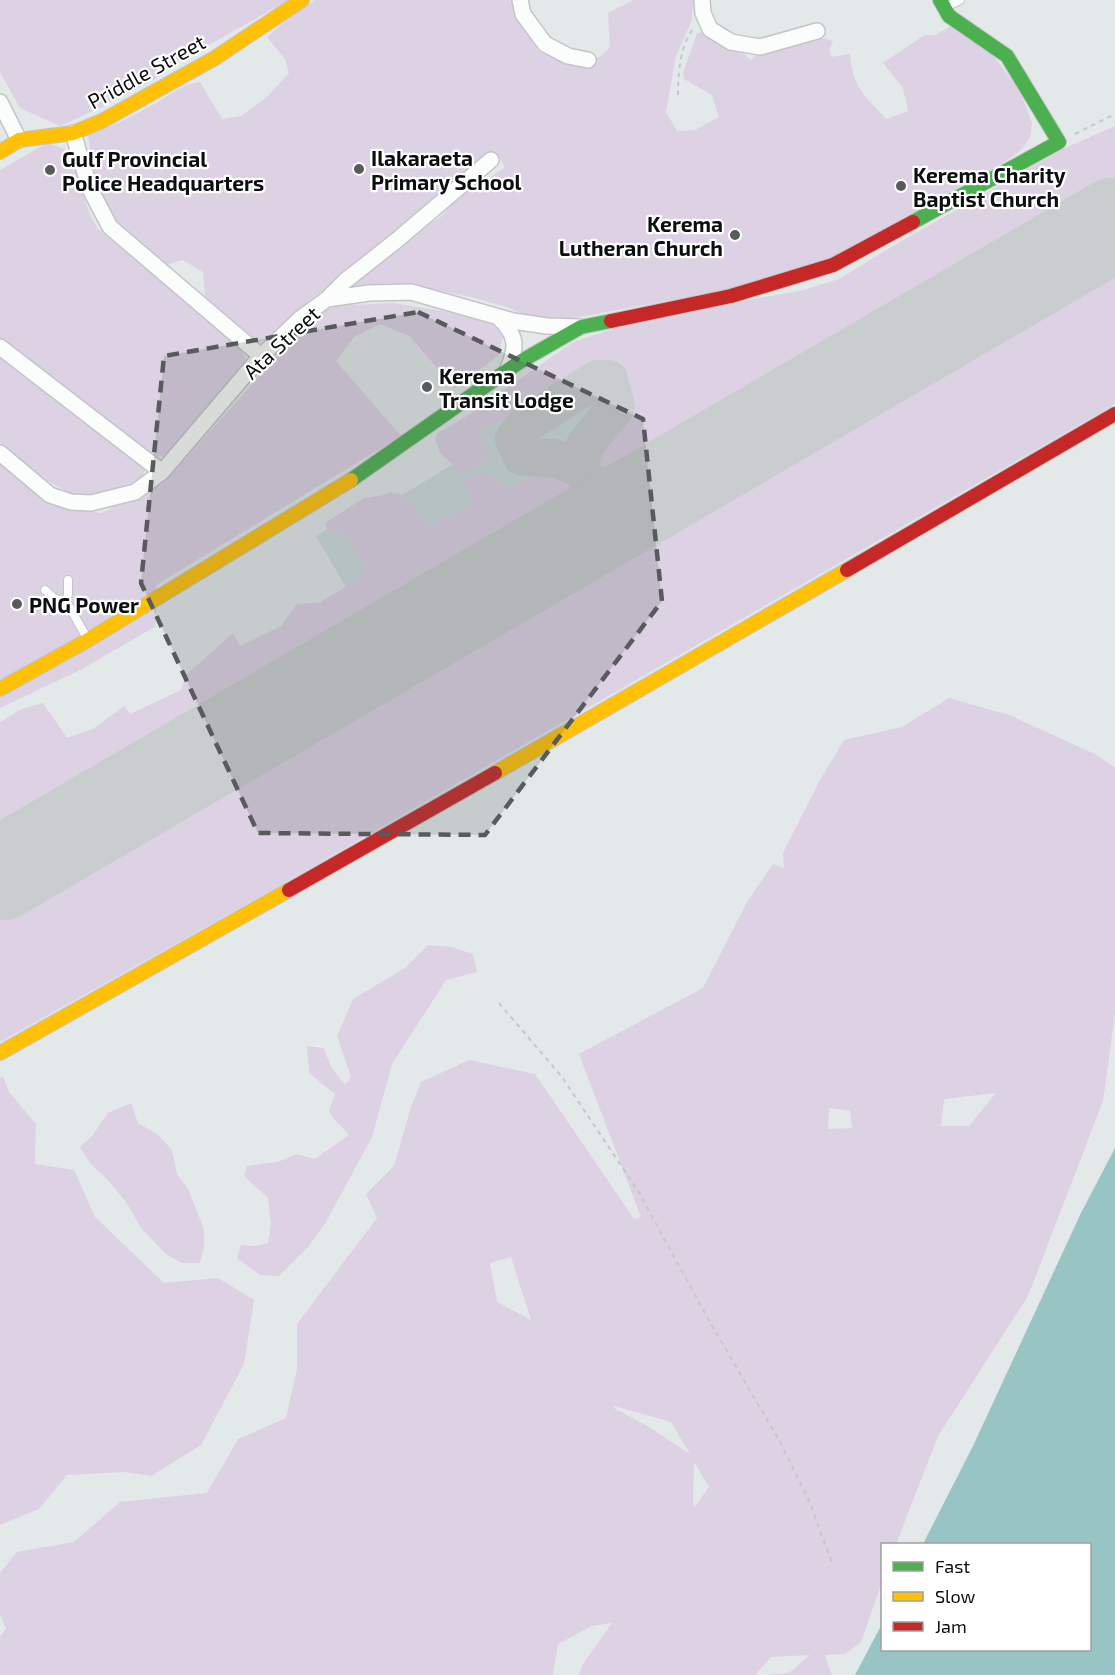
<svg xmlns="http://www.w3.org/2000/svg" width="1115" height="1675" font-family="'Exo 2',sans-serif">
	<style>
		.built { fill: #cfdbdb }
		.green { fill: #ddd1e4; fill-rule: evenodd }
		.water { fill: #99c4c4 }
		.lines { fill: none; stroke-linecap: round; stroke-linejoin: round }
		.taxiway { stroke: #cacdcd; stroke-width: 38 }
		.runway { stroke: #cacdcd; stroke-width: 93 }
		.lane-casing { stroke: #c1c5c5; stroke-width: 10 }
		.street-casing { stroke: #c1c5c5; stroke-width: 18 }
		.fast-casing { stroke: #c1c5c5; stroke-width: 16 }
		.slow-casing { stroke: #c1c5c5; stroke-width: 16 }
		.jam-casing { stroke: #c1c5c5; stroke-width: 16 }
		.path { stroke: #c6c8c8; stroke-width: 2; stroke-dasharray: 4.5 4.5; stroke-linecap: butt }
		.lane { stroke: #fbfcfc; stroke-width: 8 }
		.street { stroke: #fbfcfc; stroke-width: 15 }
		.fast { stroke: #4caf50; stroke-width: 14 }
		.slow { stroke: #ffc107; stroke-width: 14 }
		.jam { stroke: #c62828; stroke-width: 14 }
		.marked { fill: #575b5b; fill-opacity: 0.2; stroke: #575b5b; stroke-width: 4.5; stroke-dasharray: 12 8; stroke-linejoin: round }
		.poi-dot { fill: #575b5b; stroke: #fff; stroke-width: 2 }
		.labels { text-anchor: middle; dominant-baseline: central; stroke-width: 4.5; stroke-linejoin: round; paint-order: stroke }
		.street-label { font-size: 21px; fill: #0c0f0f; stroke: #fff }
		.poi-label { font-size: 21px; font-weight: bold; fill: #0c0f0f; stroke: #fff; text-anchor: start }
	</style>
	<rect width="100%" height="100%" fill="#e3e8e8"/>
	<path class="built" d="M1115,132v167l-1115,652v-153l350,-204 -34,-58 75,-45 5,8 57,-35 -17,-30 167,-95 211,-38z"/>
	<path class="green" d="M0,0h289l-111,62 -23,17 -53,28 -42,19 -40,-18 -20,-36z
		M315,0h195l4,11 23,39 44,16 20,-10 9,-9 -2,-34 26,-13h59l-1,20 -16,36 -10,56 11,19 18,-1 24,-13 -7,-22 -28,-16 -1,-6 14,-40 10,-2 33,20 11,9 11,-10 52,-14 19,5 -4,9 2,7 19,-3c2,33 15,42 36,65l22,-8 -5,-23 -20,-25 42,-28h11l15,-9 37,23 31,40 13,34 -2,14 -9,13 -32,23 -151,85 -112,32 -163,30 -35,-4 -21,-9 -36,-10 -45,-9 -39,-5 -37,5 -2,-3 62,-49 32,-20 18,-22 23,-12 22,-15 -8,-13 -17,7 -150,125 -18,12 -43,39 -10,5 -35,-24 -19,-20 -2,-26 -20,-12 -18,5c-13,-10 -34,-23 -44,-34 -23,-27 -28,-62 -33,-96 21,-8 41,-17 61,-28 17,-9 32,-23 51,-25l22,37 19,-3 26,-19 22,-24 -4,-14 -18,-22 23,-20z
		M1115,126v82l-283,171 -183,101 -21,7 -17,-6 -9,-10 -5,-16 9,-13 22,-27 4,-16 -1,-16 -5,-11 -12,-10 -16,-1 -25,19 -96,53 12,25 -7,7 -20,8 -22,-20 -5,-15 138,-96 43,-14 126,-27 58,-10 39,-12 61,-37 163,-93z
		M47,143l22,8 21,64 8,14 141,117 7,13 -16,26 -60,71 -17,1 -153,-119v-168z
		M1115,249v155l-843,486 -272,152v-152l683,-393c139,-91 288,-165 432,-248z
		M393,303l56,9 43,11 11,13 -5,20 -43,32 -46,-52 -29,-12 -26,13 -18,24 65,75 -245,149v41l-74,43 -82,39v-244l53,41 48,8 62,-29 140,-157 27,-21z
		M0,353l145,117 -3,8 -28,15 -41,2 -32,-18 -41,-34z
		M552,470l14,3 9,6 10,16 -2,15 -11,14 -380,222 -192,109v-133l22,-13 21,-6 24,35 26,-9 31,-23 6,8 51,-24 5,-15 47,-42 7,13 41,-20 16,-22 21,-1 38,-22 8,-15 -19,-32 -16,-1 -4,-10 39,-25 34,-5 16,13 13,20 47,-21 -11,-25 18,-8 11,2 11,13 11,-2z
		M949,698l60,17 88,40 18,13v245l-12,88 -75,195 -90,140 -42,108h-14v38l-21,60 -16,12 -20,1 7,20h-64l21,-2 21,-18 -39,2 -16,18h-176l4,-11 29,-41 -20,3 -34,18 -5,31h-553v-38l6,-8 -6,-15v-41l17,-21 57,-10 46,-40 87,-9 31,-54 48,-21 11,-49v-45l80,-106 -11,-24 28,-28 17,-59 10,-25 48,-22 66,14 99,145 7,-2 -62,-163 124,-66 44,-86 26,-38 11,4 -1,-15 37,-73 24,-40 58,-13zM996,1093l-27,33h-28l3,-27zM829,1108l21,3 2,17 -24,1zM511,1257l20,63 -34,-18 -7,-39zM614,1406l57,16 19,32 -41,-27 -35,-19zM694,1462l15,25 -15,21 -1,-6z
		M428,945l23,2 22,7 4,18 -31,8 -54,84 -20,73 -46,85 -18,25 -29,29 -19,-1 -23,-17 4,-13 14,1 13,-3 3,-19 -3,-26 -24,-22 3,-10 31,-4 18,-8 19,5 34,-24 -14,-15 -6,-9 6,-17 -26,-21 -2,-27 16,2 9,20 13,17 6,-8 -14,-41 16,-37 52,-31z
		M0,1077h3l6,15 27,32 -1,40 39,6 21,47 69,66 54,-5 36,22 -10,64 -43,81 -50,31 -27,-4 -57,3 -28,34 -39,16z
		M131,1103l7,20 20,12 14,15 5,24 11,15 16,40v19l-4,15h-18l-16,-9 -24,-25 -16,-27 -20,-24 -16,-15 -10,-16 12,-11 16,-23z"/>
	<path class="water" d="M1115,1148v527h-260l27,-51v26h208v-106h-167l50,-98 108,-233z"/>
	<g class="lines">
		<path class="taxiway" d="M578,467l7,-22 31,-38 -7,-28h-12l-71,45 -12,15 8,18 31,1 25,9 37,48"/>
		<path class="runway" d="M0,874l1115,-650"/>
		<g class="lane-casing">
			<path id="lane" d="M946,7l14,-7
				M45,590l10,9 11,2 21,37
				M66,601l2,-7v-14"/>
		</g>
		<g class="street-casing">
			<path id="street" d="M520,0l3,14 22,30 23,12 20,4
				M702,0l1,13 7,16 21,13 29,5 57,-16
				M0,102l19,38
				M73,133l17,56 20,38 151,129
				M327,299l18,-18 52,-41 94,-80
				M499,318c19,18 18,30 8,53
				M0,347l162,125
				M0,453l50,42 21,7 20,1 44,-11 27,-20 99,-116 40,-38 26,-19 42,-6 42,-1 102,29 34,5 33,1"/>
		</g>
		<g class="fast-casing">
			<path id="fast" d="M913,222l146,-80 -52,-86 -58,-40 -9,-16
				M351,480l167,-117 63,-36 30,-6"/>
		</g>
		<g class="slow-casing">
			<path id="slow" d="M0,152l19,-12 54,-7 29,-12 113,-63 87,-58
				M0,689l88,-49 263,-160
				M495,773l352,-203
				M0,1053l289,-163"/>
		</g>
		<g class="jam-casing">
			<path id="jam" d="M611,321l120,-25 102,-31 80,-43
				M847,570l268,-156
				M289,890l206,-117"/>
		</g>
		<path class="path" d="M678,95c0,-20 2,-52 16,-67
			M1075,134l40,-20
			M499,1003l63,74 76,114 70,128 71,121 31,63 23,63"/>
		<use href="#lane" class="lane"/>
		<use href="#street" class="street"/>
		<use href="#fast" class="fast"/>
		<use href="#slow" class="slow"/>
		<use href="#jam" class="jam"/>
	</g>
	<path class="marked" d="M418,312l225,107 19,182 -177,234 -227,-2 -117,-250 23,-227z"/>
	<g class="poi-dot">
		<circle cx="359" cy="169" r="6"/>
		<circle cx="50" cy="170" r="6"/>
		<circle cx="901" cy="186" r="6"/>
		<circle cx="735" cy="235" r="6"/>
		<circle cx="427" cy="387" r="6"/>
		<circle cx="17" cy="604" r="6"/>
	</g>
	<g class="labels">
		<g class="street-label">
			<text transform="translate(146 71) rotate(-29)">Priddle Street</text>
			<text transform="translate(281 342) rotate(-43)">Ata Street</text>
		</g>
		<g class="poi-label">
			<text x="371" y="157">Ilakaraeta<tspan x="371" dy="24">Primary School</tspan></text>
			<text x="62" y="158">Gulf Provincial<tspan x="62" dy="24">Police Headquarters</tspan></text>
			<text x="913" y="174">Kerema Charity<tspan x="913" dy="24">Baptist Church</tspan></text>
			<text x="723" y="223" text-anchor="end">Kerema<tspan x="723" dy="24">Lutheran Church</tspan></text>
			<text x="439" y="375">Kerema<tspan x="439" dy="24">Transit Lodge</tspan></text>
			<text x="29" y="604">PNG Power</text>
		</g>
	</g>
	<rect x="881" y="1543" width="210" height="108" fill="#ffffff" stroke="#9e9f9f" stroke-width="1.5"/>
	<rect x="893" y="1562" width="30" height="9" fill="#4caf50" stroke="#9e9f9f" stroke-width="1.5"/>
	<text x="935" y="1573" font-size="18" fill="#0c0f0f">Fast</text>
	<rect x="893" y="1592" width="30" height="9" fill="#ffc107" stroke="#9e9f9f" stroke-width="1.5"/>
	<text x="935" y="1603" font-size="18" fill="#0c0f0f">Slow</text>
	<rect x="893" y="1622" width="30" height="9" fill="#c62828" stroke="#9e9f9f" stroke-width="1.5"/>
	<text x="935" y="1633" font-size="18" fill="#0c0f0f">Jam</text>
</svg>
